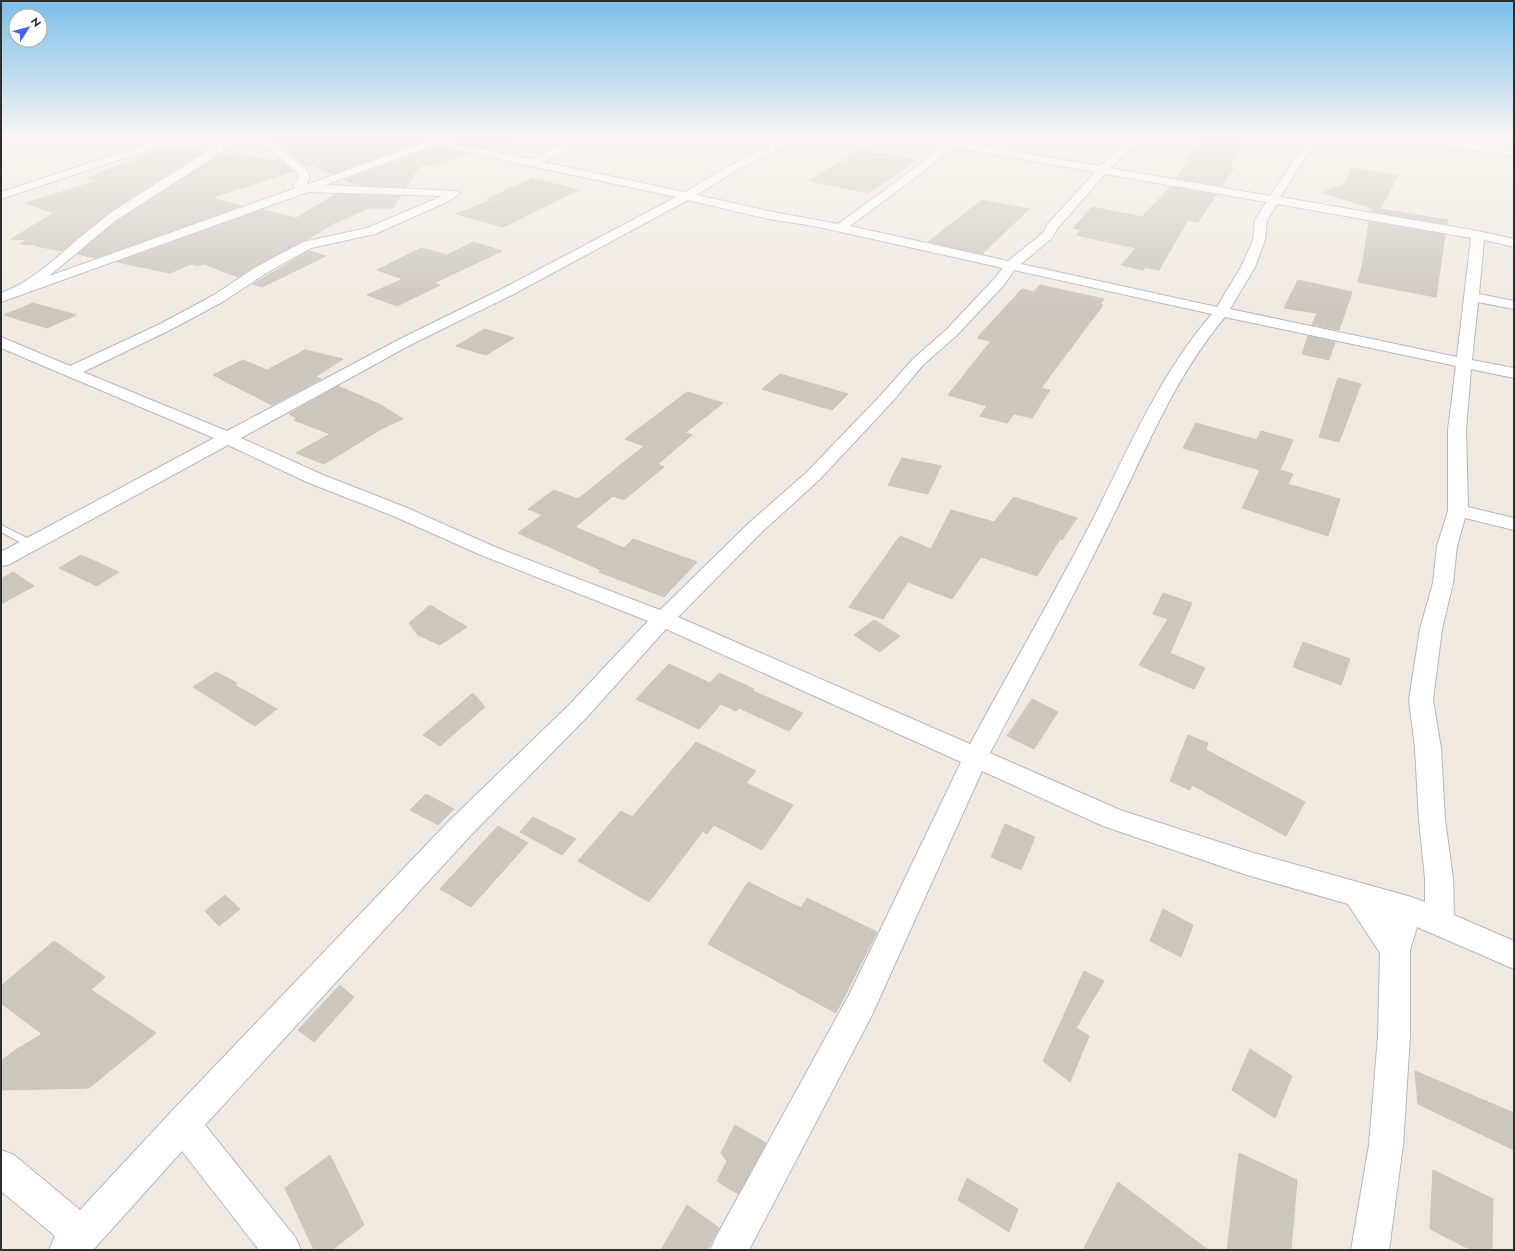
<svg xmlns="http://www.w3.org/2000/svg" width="1515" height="1251" font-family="Jost,sans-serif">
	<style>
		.building { fill: #cbc7bf; stroke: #cbc5ba }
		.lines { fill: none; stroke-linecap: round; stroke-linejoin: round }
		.service-casing { stroke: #b4b7c1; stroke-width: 2 }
		.minor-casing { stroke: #b4b7c1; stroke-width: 2 }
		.service { fill: #fff; fill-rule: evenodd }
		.minor { fill: #fff; fill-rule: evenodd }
	</style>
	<rect width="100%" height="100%" fill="#efe9e1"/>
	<path class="building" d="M267,135h170v1l-105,38 -20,-9 -6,2 -5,-4 3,1z
		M450,135h64l1,6 -27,8 -28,-5 -9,-5z
		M1206,138l35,5 -11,24 4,1 -12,18 -46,-8 12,-16 -4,-1z
		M441,145l14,6 14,3 -44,12 -5,-1 -14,22 -53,-2 1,-1 -9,-4z
		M166,147l37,5 -91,58 -50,41 -26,-5 1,-1 -17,-1 8,-4 -17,-1 43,-26 -28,-10 74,-23 -12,-2z
		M860,150l56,10 -48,33 -59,-12z
		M221,154l60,7 12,10 -82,27 31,8 -147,52 -18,-4 39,-32z
		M1351,168l47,8 -18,33 68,11 -1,4 -75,-13 1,-3 -51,-15 23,-9z
		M532,178l47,12 -76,37 -47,-13 35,-14 -4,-1z
		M1170,187l46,8 -18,27 -10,-2 -29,50 -14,-3 -2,3 -22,-5 15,-17 -60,-13 5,-5 -8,-2 19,-21 50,10z
		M336,194l65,2 -8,12h-24l-35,15 -28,17 -51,26 -17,11 -34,-13 -7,2 -6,-2 -21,9 -53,-11 145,-52 34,8z
		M982,200l47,9 -47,45 -54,-12z
		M1369,222l76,13 -9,62 -78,-15 4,-15z
		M473,242l29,9 -68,32 6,2 -43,21 -30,-11 36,-16 -26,-9 44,-22 26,7z
		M309,251l17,5 -64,31 -9,-3z
		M1298,280l54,12 -13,38 -27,-5 5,-12 -33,-5z
		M1040,285l64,14 -4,5 3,1 -62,83 9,2 -18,28 -18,-4 -7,9 -27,-7 7,-10 -39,-11 43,-54 -14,-3 45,-49 12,3z
		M33,303l43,12 -29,13 -43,-13z
		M485,329l29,9 -28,17 -30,-9z
		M1308,336l27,6 -6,18 -27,-6z
		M305,350l38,9 -28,18 6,2 -49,26 -59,-30 30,-15 24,10z
		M780,374l68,20 -16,16 -70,-21z
		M1338,378l23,6 -22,58 -20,-5z
		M338,386l41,18 24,15 -20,9 -59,36 -28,-11 34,-19 -36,-14 3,-2 -8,-4z
		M687,392l36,11 -38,30 7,2 -34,29 6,3 -40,33 -11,-4 -38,31 49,21 9,-9 64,23 -33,35 -65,-25 2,-2 -83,-37 24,-18 -14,-6 26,-19 24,9 66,-53 -19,-7z
		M1196,423l61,17 4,-9 32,9 -13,30 13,4 -5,10 52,15 -12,37 -86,-28 18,-38 -77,-22z
		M902,458l39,8 -13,28 -40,-9z
		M1014,497l63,21 -15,22 -2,-1 -23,37 -56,-19 -29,42 -44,-17 -25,37 -34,-12 51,-71 31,13 20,-39 43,12z
		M81,555l38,17 -22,14 -38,-18z
		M13,572l21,14 -33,18v-25z
		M1163,593l29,10 -22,50 35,15 -11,21 -55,-24 29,-46 -15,-5z
		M430,605l37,22 -27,18 -22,-10 -9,-12z
		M874,620l26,16 -20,16 -26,-17z
		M1303,642l47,17 -9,26 -48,-18z
		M669,664l41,19 9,-10 35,16 -1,2 50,22 -14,18 -50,-23 -3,3 -15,-7 -22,25 -63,-30z
		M216,672l21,11 -2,2 42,24 -22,17 -62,-39z
		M473,693l12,14 -45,39 -17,-11z
		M1032,699l26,13 -24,37 -27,-13z
		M1188,735l20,8 -2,7 99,52 -19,34 -94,-51 -2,5 -20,-9z
		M696,742l60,29 -10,12 47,22 -31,45 -48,-25 -7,9 -4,-3 -54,71 -71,-41 43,-50 11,6z
		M426,794l28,15 -16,16 -28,-15z
		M533,817l43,22 -14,16 -42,-23z
		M1005,824l30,13 -14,33 -30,-13z
		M498,826l30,17 -57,64 -31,-18z
		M748,882l53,26 6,-10 70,34 -41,81 -128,-69z
		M225,895l15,14 -21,17 -14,-15z
		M1163,909l30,16 -12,32 -31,-16z
		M54,941l51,36 -14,13 65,43 -67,55 -88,2v-29l16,-12 25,-15 -41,-31v-17z
		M1084,971l20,10 -28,47 13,8 -19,46 -27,-21z
		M340,985l14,12 -40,45 -16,-12z
		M1250,1049l42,27 -17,42 -43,-28z
		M1415,1071l99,42v37l-96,-46z
		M735,1125l31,18 -28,51 -21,-13 10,-20 -6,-8z
		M1239,1153l58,27 -6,70h-64z
		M330,1155l34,70 -32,25h-18l-29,-62z
		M1433,1170l60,29 -1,51h-21l-41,-21z
		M967,1178l51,31 -9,23 -51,-32z
		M1118,1182l90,68h-125z
		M687,1205l32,23 -12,22h-46z"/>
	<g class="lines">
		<g class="service-casing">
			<path id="service" d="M1,525l34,17 1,2 -1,2h-8l-26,-14z"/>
		</g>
		<g class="minor-casing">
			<path id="minor" d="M174,135h15l-1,2 -187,62v-7z
				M235,135h13l-133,86 -66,55 247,-88 -3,-3 6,-8 -1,-4 -47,-38h11l45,35 3,7 -4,8 133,-48 -1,-2h10l2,5 9,5 72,14 50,-24h13l-51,27 142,30 42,-25 40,-20 19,-12h12l-23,16 -40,20 -38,24 71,16 70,13 74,-54 31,-25 -43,-7 -5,-3h23l31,5 5,-4 4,-1 5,3 -4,4 141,24 35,-31h11l-36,33 160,28 30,-45 7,-16h10l-7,16 -30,46 198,34 36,8v8l-30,-7 -5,54 35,7v8l-36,-7 -6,58 42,8v10l-43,-9 -5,61 2,77 46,11v12l-49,-12 -8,28 -4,37 -11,46 -9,71 8,48 4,72 8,58 1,37 60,26v28l-97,-42 -7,23v86l-7,109 -14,105h-38l18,-105 9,-109 2,-83 -32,-49 -101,-29 -144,-49 -121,-55 -111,246 -122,233h-39l6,-13 133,-242 112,-233 -295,-133 -79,88 -117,119 -265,289 90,112 6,13h-42l-77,-99 -89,99h-44l6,-14 -54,-45v-41l13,5 66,55 91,-98 279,-292 119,-115 79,-84 -167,-66 -90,-40 -82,-32 -81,-38 -220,120 -7,1v-14l213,-114 -213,-90v-11l69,29 88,-41 32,-17 24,-13 42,-28 47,-25 64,-14 75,-32 -134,-4 -307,110v-9c37,-13 67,-48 98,-71 18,-15 39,-26 58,-39 26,-16 51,-33 78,-48zM441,143l15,7 220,47 -176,93 -98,48 -175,93 -144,-59 85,-41 32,-17 24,-13 42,-28 45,-25 64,-14 74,-33 11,-8 -2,-2 -133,-6zM953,147l142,25 -48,53 -4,8 -35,28 -158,-35 70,-52zM1105,174l161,28 -11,18 -2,20 -12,27 -24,40 -196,-43 31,-26 5,-9zM688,200l80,19 46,7 189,42 -9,11 -48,51 -33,29 -33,37 -73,76 -58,51 -89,87 -165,-63 -90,-40 -82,-32 -82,-37 171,-94 98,-48zM1277,204l194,34 -14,119 -227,-48 25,-42 10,-27 2,-20zM1014,270l198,44c-51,58 -85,138 -120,207 -39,75 -82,149 -122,223l-292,-127 85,-86 56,-51 73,-78 31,-37 33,-29 48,-51zM1225,317l231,49 -8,64v81l-11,35 -4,37 -13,46 -11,71 6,48 4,72 6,58v24l-17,-6 -161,-45 -127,-41 -130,-57c40,-77 82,-153 120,-231 35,-69 64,-145 115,-205z
				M1377,135h28l85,11 1,-11h8l1,13 14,2v6l-132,-18z"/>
		</g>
		<use href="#service" class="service"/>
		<use href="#minor" class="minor"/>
	</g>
	<linearGradient id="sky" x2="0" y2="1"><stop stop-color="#7abfeb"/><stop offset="0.44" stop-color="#f8f5f2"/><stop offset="1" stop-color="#f8f5f2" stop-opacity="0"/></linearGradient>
	<rect width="1515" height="310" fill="url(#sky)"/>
	<rect width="1515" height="1251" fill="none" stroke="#2e2e2e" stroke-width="4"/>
	<g transform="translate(28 28) rotate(54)"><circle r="19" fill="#ffffff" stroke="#ababab"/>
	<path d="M0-3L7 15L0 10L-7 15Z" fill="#4264fb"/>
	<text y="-6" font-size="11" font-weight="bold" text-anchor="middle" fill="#2e2e2e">N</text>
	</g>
</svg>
